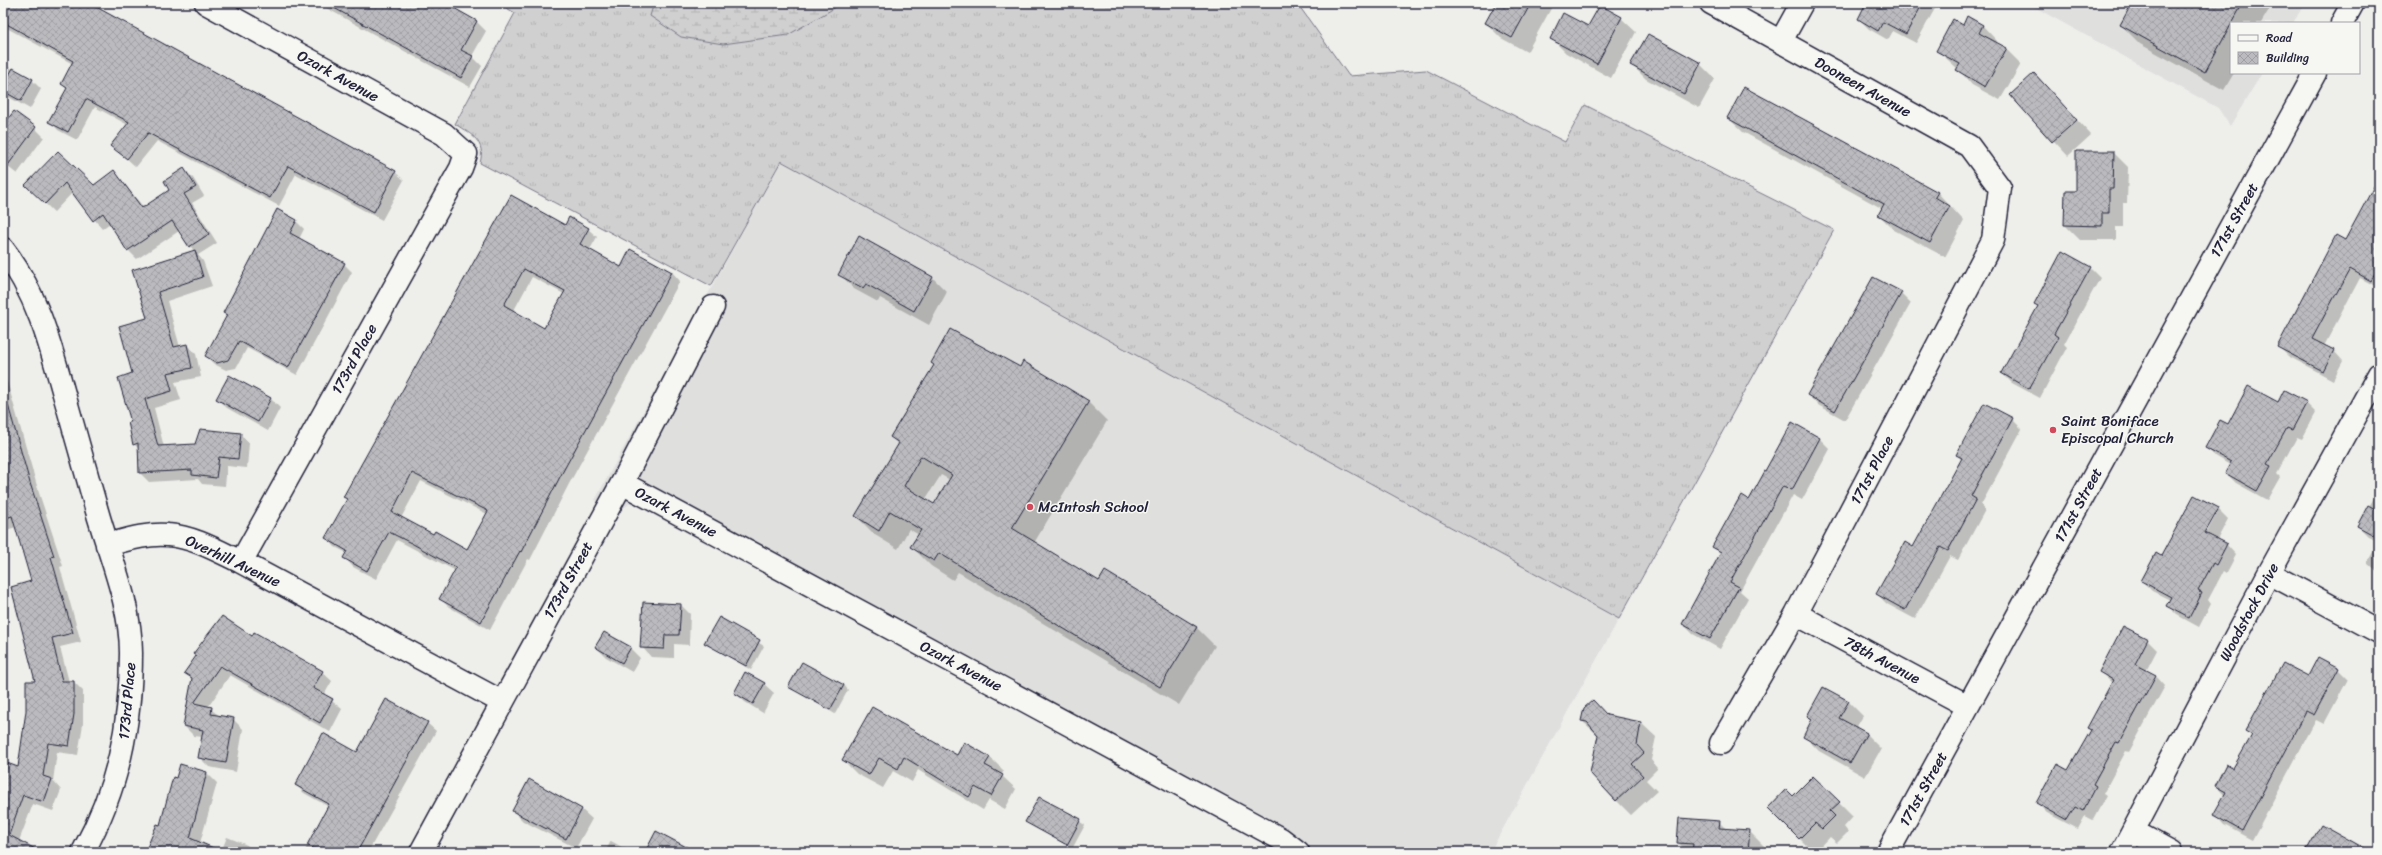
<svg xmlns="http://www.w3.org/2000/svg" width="2382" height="855" font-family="Sriracha,sans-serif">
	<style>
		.built { fill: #dfdfde }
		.grass { fill: url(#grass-tufts); stroke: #797986 }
		.wetland { fill: url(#wetland-marsh); stroke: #797986 }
		.shadow { fill: #0003; fill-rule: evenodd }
		.building { fill: url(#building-cross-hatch); stroke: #22223b; fill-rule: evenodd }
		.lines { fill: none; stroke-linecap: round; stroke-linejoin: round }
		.minor-casing { stroke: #22223b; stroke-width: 25 }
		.minor { stroke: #f6f6f2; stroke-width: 22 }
		.poi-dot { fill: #d1495b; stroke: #f6f6f2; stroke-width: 1.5 }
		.labels { text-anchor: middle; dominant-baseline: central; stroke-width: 3; stroke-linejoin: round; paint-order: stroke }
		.street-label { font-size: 15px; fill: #22223b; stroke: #f6f6f2 }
		.poi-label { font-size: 15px; fill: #22223b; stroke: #f6f6f2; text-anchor: start }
	</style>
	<defs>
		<pattern id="grass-tufts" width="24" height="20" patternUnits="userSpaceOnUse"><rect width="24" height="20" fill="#d0d0d1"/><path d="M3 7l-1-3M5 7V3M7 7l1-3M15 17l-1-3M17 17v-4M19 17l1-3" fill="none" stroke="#b2b2b4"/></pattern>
		<pattern id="wetland-marsh" width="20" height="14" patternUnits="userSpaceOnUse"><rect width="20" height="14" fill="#d0d0d1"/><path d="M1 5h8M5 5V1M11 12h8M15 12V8" fill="none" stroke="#b2b2b4"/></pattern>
		<pattern id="building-cross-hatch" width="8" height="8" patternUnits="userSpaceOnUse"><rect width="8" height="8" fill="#bbbbbf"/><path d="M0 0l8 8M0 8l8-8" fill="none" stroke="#a0a0a5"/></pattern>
	</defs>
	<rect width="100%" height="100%" fill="#eeeeeb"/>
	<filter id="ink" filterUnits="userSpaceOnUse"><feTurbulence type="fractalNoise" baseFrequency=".025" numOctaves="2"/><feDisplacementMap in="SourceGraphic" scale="8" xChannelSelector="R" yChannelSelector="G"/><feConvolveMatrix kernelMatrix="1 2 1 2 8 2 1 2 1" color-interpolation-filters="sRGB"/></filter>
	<g filter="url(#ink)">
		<path class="built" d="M2027,3h278l-12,20h-62v50h31l-32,53 -12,-18z
			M781,161l838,458 -129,233h-211l-639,-348h-11l-9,7 -25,-11z"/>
		<path class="grass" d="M498,3h799l52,73 77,-6 139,72 20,-37 249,125 -215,389 -838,-458 -70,125 -231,-123c6,-22 -8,-28 -25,-39l60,-111z"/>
		<path class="wetland" d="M654,3h189l-55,32 -65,9 -42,-7 -31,-21z"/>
		<path class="shadow" d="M3,3h84l308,169 9,8 -22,40 -86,-46 -17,32 -122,-65 -21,26 -24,-22 16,-20 -33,-18 -18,33 -19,-10 -8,-9 17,-32 -5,-5 11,-20 -70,-38z
			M317,3h126l34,19 9,9 -14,25 10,10 -12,21z
			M1489,3h65l-27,49 -26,-14 -15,-15 8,-15z
			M1868,3h70l-22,40 -23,-12 -5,9 -19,-11 -10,-10z
			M2123,3h150l-12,20h-30v50h3l-10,17 -84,-46 -19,-19 10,-18z
			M1621,18l15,14 -25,46 -45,-25 -15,-15z
			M1968,18l15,8 14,15 -1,2 10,6 15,15 -21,36 -28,-15 -14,-16 -21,-19 26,-24z
			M1648,35l52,29 15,15 -16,29 -53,-29 -14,-14z
			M3,64l29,16 9,9 -11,20 -27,-15z
			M2034,74l57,61 -23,21 -57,-61z
			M1745,88l193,105 26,28 -19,36 -51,-27 -15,-15 4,-6 -140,-77 -15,-14z
			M3,127l32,1 9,9 -27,37 -14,-11z
			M58,152l36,35 20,-16 30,37 26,-18 14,-21 9,9 11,18 -12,7 25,40 -19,12 5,6 9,25 -45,15 13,46 7,-2 9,9 5,23 -26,5 6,18 -27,8 10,39 32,-2 44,-11 9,9 -2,25 -20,-2 -2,20 -23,-2 -4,-5 -49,3 -9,-9 -1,-24 -5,-5 -2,-22 1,-48 16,-55 -16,-48 61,-20 -15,-20 -42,28 -9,-9 -18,-27 -8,6 -29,-37 -19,20 -28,-27z
			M2113,152l15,15 -1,36h-4v24h-7v13h-36l-15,-15 1,-33h11z
			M2379,179v109l-19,-10 -36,68 10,5 9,10 -10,19 -45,-24 -10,-10 67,-105z
			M511,197l54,29 23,3 9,8 -8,14 32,17 51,4 8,9 -111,203 -39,76 -2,-1 -38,71 -41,-23 -9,-8 16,-28 -59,-31 -21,39 -23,-12 -8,-9 2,-5 -12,-6 -8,-9zM532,277l32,17 -19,35 -32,-17zM421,481l66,33 -19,36 -67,-32z
			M296,221l8,8 -5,10 45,25 8,8 -55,103 -50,-27 -11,20 -10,2 -12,-6 -8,-8 22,-40 -4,-3z
			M2090,268l10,10 -36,66 3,3 -27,51 -28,-15 -10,-10 37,-66 -4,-4z
			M840,274l93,4 14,14 -18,33 -49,-27 -2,4 -24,-13z
			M1901,293l10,10 -66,117 -27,-15 -10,-10z
			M1023,363l65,39 19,19 -73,122 65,39 97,45 19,19 -36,59 -221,-133 -5,8 -22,-14 -19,-19 7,-12 -10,-6 -11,20 -23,-14 -19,-19 43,-71 -8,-8 129,-69zM941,475l9,5 -16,26 -9,-6z
			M3,367l36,126 24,73 -3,1 21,75 -21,5 9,35h5l9,9v33l-5,31 -21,-3 -4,29 8,9 -8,21 -20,-7 -14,37 12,11h-28v-75l16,-9 17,-86 -3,-100 -17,-55 -13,4z
			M270,398l10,10 -12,23 -41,-23 -10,-9z
			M2278,403h28l10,10 -14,26 -5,-2 -20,37 3,3 -13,23 -31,-17 -10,-10 4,-8 -14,-8 -10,-9 22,-23z
			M2012,419l10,10 -41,76 4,5 -27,50 -8,-4 -35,63 -28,-15 -10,-10 36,-46 49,-88 -5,-5z
			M1792,424l28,15 10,10 -28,51 -9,-5 -53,96 8,7 -28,51 -27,-15 -10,-10 38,-70 -7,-7 36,-46z
			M2379,489v85l-12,-11 12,-22 -11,-5 -10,-10z
			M2218,509l10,10 -11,21 10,5 9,10 -10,19 -3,-2 -15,28 3,4 -12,23 -22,-12 -10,-10 3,-5 -18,-9 -10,-10zM2216,511h2l-14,27 -2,-1z
			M3,595l3,10 -3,1z
			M681,605l9,9 -1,31 -15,-1v14l-23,-1 -9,-10z
			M719,619l45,27 -13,24 -46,-27z
			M252,638l70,34 10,9 -8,14 18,14 -12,23 -100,-57 -22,32 13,10 12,2 10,10 -7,43 -27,-5 -10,-10 4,-20 -9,-1 -10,-10 8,-47 -6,-6z
			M2147,640l10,10 -11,21 10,5 9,10 -36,66 -3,-1 -23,43 3,2 -13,24 -8,-4 -7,13 -31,-16 -10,-10 32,-31 22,-41 -3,-3 24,-45 -12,-11z
			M596,647l34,1 10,10 -8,14 -26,-15z
			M2338,669l10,10 -24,45 -8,-4 -64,120 -28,-15 -9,-10 10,-19 -9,-10 17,-17 19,-32 -6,-6 63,-54z
			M3,674l7,21 -7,2z
			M764,684l10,9 -11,20 -18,-11 -10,-9z
			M844,685l4,5 -13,24 -45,-27z
			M1848,701l15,15 -7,12 10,6 15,15 -16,28 -46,-26 -15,-15 9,-15 -5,-5z
			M872,709l85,47 8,-13 25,14 14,14 -3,4 15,14 -11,20 -16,-9 -6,10 -65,-40 -6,12 -19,-11 -10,17 -26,-14 -14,-14z
			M1608,716l33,7 15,14 -5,23 7,8 -12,12 11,11 -26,24 -15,-15 -17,-64 -17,-15z
			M427,723l9,8 -68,121h-64l25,-45 -25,-14 -8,-8 61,-32z
			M207,773l10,10 -17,60 14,9h-64l27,-73z
			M1813,777l40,40 -9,10 4,5 -11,11 -7,-6 -14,15h-3l-44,-44 24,-11z
			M529,780l53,30 10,9 -16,29 -53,-27 -10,-10z
			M1040,798l45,27 -13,24 -45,-27z
			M1719,822l8,8 22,1 15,15 -1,6h-75l-10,-9z
			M227,837l20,8 7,7h-33z
			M611,841l20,11h-26z"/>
		<path class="building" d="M3,3h86l307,168 -22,41 -86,-46 -18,32 -122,-65 -21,26 -17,-13 19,-24 -43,-23 -18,33 -20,-10 19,-34 -6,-4 12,-23 -70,-39z
			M325,3h120l32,18 -16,29 12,6 -12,22z
			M1496,3h35l-19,35 -27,-15z
			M1866,3h57l-17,31 -23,-12 -5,9 -20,-12z
			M2132,3h111l-38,69 -85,-47z
			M1600,5l22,12 -25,47 -47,-25 13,-26 25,13z
			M1967,16l16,9 -4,8 28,15 -22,39 -29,-17 4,-6 -24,-13 17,-32 10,6z
			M1648,34l53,29 -17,31 -54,-29z
			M13,68l20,11 -12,22 -18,-10v-5z
			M2034,73l43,47 -25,22 -42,-47z
			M1744,87l194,105 -3,5 15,9 -20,37 -52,-28 6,-11 -157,-86z
			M14,111l22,16 -33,45v-47z
			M58,151l36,34 20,-15 28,38 27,-18 -5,-9 20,-13 12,19 -12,7 25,40 -20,13 -17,-26 -45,30 -24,-38 -10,8 -28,-38 -20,21 -20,-19z
			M2076,151h38l-1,38h-4v24h-7v13l-38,-1 1,-34h11z
			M2379,177v89l-8,15 -21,-12 -14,25 -24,45 22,11 -11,21 -46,-24 59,-112 9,5z
			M511,195l54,30 4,-8 20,11 -9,16 41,23 9,-18 42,23 -111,203 -40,77 -1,-1 -39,71 -42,-23 17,-31 -43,-24 -24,-12 -22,39 -24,-13 4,-7 -22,-13 22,-39 -4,-2zM524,269l41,22 -21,37 -40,-23zM412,473l76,38 -21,38 -32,-18 -2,3 -41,-22z
			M277,209l20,11 -7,13 55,30 -57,105 -49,-27 -11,19 -11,3 -12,-7 22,-41 -4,-2z
			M859,236l74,41 -19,34 -48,-27 -3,4 -25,-13z
			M195,250l8,27 -45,15 16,55 13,-3 5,24 -25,5 5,18 -27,8 13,47 37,-2 5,-15 41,4 -3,26 -19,-2 -3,21 -24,-3v-5l-53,3 -1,-30 -5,2 -5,-23h3l-13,-44 14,-5 -13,-47 28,-8 -15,-48z
			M2062,251l29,16 -37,67 4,3 -29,52 -28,-16 37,-67 -4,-2z
			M1873,277l29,15 -67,119 -28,-16z
			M950,329l70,38 3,-6 66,40 -77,127 87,53 6,-10 92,56 -37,60 -221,-134 -5,8 -24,-14 11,-17 -31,-19 -11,20 -24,-15 44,-73 -9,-6 44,-72 -3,-2zM921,456l31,19 -18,29 -30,-18z
			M229,375l42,23 -13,24 -42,-23z
			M2248,386l30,16 6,-12 23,12 -15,28 -5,-2 -20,36 4,2 -14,25 -32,-18 6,-11 -26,-14 15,-28 8,4z
			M1984,403l29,15 -42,78 5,3 -28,52 -8,-4 -35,63 -29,-16 29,-52 8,5 49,-89 -6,-3z
			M8,405l22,78 24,73 -3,1 22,76 -21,5 10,43h12v33l-5,32 -21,-3 -5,33 9,3 -8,23 -21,-7 -14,40 32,17h-38v-78l4,-11 11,4 8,-56v-30h9l-24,-94 20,-6 -19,-65 -9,3v-113z
			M1792,422l28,16 -28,52 -9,-4 -53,96 9,5 -29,52 -28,-15 39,-72 -9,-5 29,-52 8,5z
			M2194,495l25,13 -14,25 22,11 -11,21 -3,-2 -15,28 4,2 -13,25 -23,-12 5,-9 -30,-16 15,-28 5,3z
			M2368,505l11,6v27l-22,-12z
			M643,602l38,2 -2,31h-14l-1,14 -24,-1z
			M222,616l30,20 2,-4 69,39 -10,17 20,11 -13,24 -100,-57 -26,37 18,4 -1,7 23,4 -8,45 -28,-5 5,-28 -20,-4 9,-48 -8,-5 12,-17 -3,-2z
			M719,617l41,23 -14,26 -42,-23z
			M2123,626l25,13 -13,25 21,11 -37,68 -3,-1 -23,42 3,2 -13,25 -8,-4 -8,13 -31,-17 21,-39 11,6 23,-40 -4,-2 26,-48 -14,-8z
			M604,632l27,15 -9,16 -27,-16z
			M2318,657l21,11 -25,47 -8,-4 -64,120 -29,-16 13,-23 -11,-6 11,-22 7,4 19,-33 -7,-4 38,-68 25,13z
			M802,662l42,23 -14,25 -42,-23z
			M745,672l20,11 -12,21 -19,-11z
			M1823,687l26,14 -10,17 28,15 -17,30 -47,-26 9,-18 -5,-3z
			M386,699l42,23 -71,130h-36l-14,-7 22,-41 -34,-19 28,-52 34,19z
			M1593,700l14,15 34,7 -4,23 7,8 -12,11 11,12 -27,25 -26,-28 8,-38 -11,-13 -6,-1 3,-13z
			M872,707l85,48 7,-13 26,15 -5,8 18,10 -12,21 -16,-9 -6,10 -65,-40 -6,12 -19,-11 -10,17 -27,-15z
			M180,764l27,8 -17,66 33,14h-78l12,-28 3,1 13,-48 3,1z
			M1813,776l27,26 -10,9 5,5 -13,13 -7,-6 -16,16 -31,-31 18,-19 7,7z
			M529,779l53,30 -16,30 -54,-28z
			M1039,797l42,22 -14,26 -42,-23z
			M1679,818l41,3 -1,7 31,2 -2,22h-56l1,-8 -16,-1z
			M2321,824l50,28h-66z
			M656,831l40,21h-51z"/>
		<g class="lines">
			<g class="minor-casing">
				<path id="minor" d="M206,3l238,131 22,20 -5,14 -220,394
					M1711,3l258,143 31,42 -7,52 -197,374 -75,129
					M2342,23l11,-20
					M1781,41l21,-38
					M3,249c33,42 47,94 61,145 11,39 22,78 33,117 13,46 34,94 34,142 0,73 -13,135 -48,199
					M622,483l659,356 17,13
					M107,545c19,-5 41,-12 61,-10 26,2 50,16 73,27l261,140
					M2269,573l110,59
					M1796,614l172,92
					M2133,831l38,21
					M421,852l201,-369 91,-176
					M1888,852l427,-779
					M2122,852l147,-279 110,-199"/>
			</g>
			<use href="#minor" class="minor"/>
		</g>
	</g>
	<g class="poi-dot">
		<circle cx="2053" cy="430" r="4"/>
		<circle cx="1030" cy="507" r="4"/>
	</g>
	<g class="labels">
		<g class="street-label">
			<text transform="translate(338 76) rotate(29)">Ozark Avenue</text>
			<text transform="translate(1863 87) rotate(29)">Dooneen Avenue</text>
			<text transform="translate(2234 220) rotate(-61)">171st Street</text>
			<text transform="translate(354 359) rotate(-61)">173rd Place</text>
			<text transform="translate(1872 470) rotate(-62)">171st Place</text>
			<text transform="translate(2078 505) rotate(-61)">171st Street</text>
			<text transform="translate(676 512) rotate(28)">Ozark Avenue</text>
			<text transform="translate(233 561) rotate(25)">Overhill Avenue</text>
			<text transform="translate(568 580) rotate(-61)">173rd Street</text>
			<text transform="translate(2249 612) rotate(-62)">Woodstock Drive</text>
			<text transform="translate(1882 660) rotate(28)">78th Avenue</text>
			<text transform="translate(961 666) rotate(28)">Ozark Avenue</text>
			<text transform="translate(127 701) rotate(-85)">173rd Place</text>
			<text transform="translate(1923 789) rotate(-61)">171st Street</text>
		</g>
		<g class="poi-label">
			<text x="2061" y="421">Saint Boniface<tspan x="2061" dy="17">Episcopal Church</tspan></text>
			<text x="1038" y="507">McIntosh School</text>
		</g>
	</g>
	<rect width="2382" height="855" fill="none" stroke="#f6f6f2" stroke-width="16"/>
	<rect x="8" y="8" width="2366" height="839" fill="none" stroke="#22223b" stroke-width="1.5" filter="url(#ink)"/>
	<rect x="2230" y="22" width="130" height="52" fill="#f6f6f2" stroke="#a1a1a9"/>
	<rect x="2238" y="35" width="20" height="6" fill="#f6f6f2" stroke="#a1a1a9"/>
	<text x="2266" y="42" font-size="12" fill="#22223b">Road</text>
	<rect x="2238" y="52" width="20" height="12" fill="url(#building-cross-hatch)" stroke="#a1a1a9"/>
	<text x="2266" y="62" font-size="12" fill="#22223b">Building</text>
</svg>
